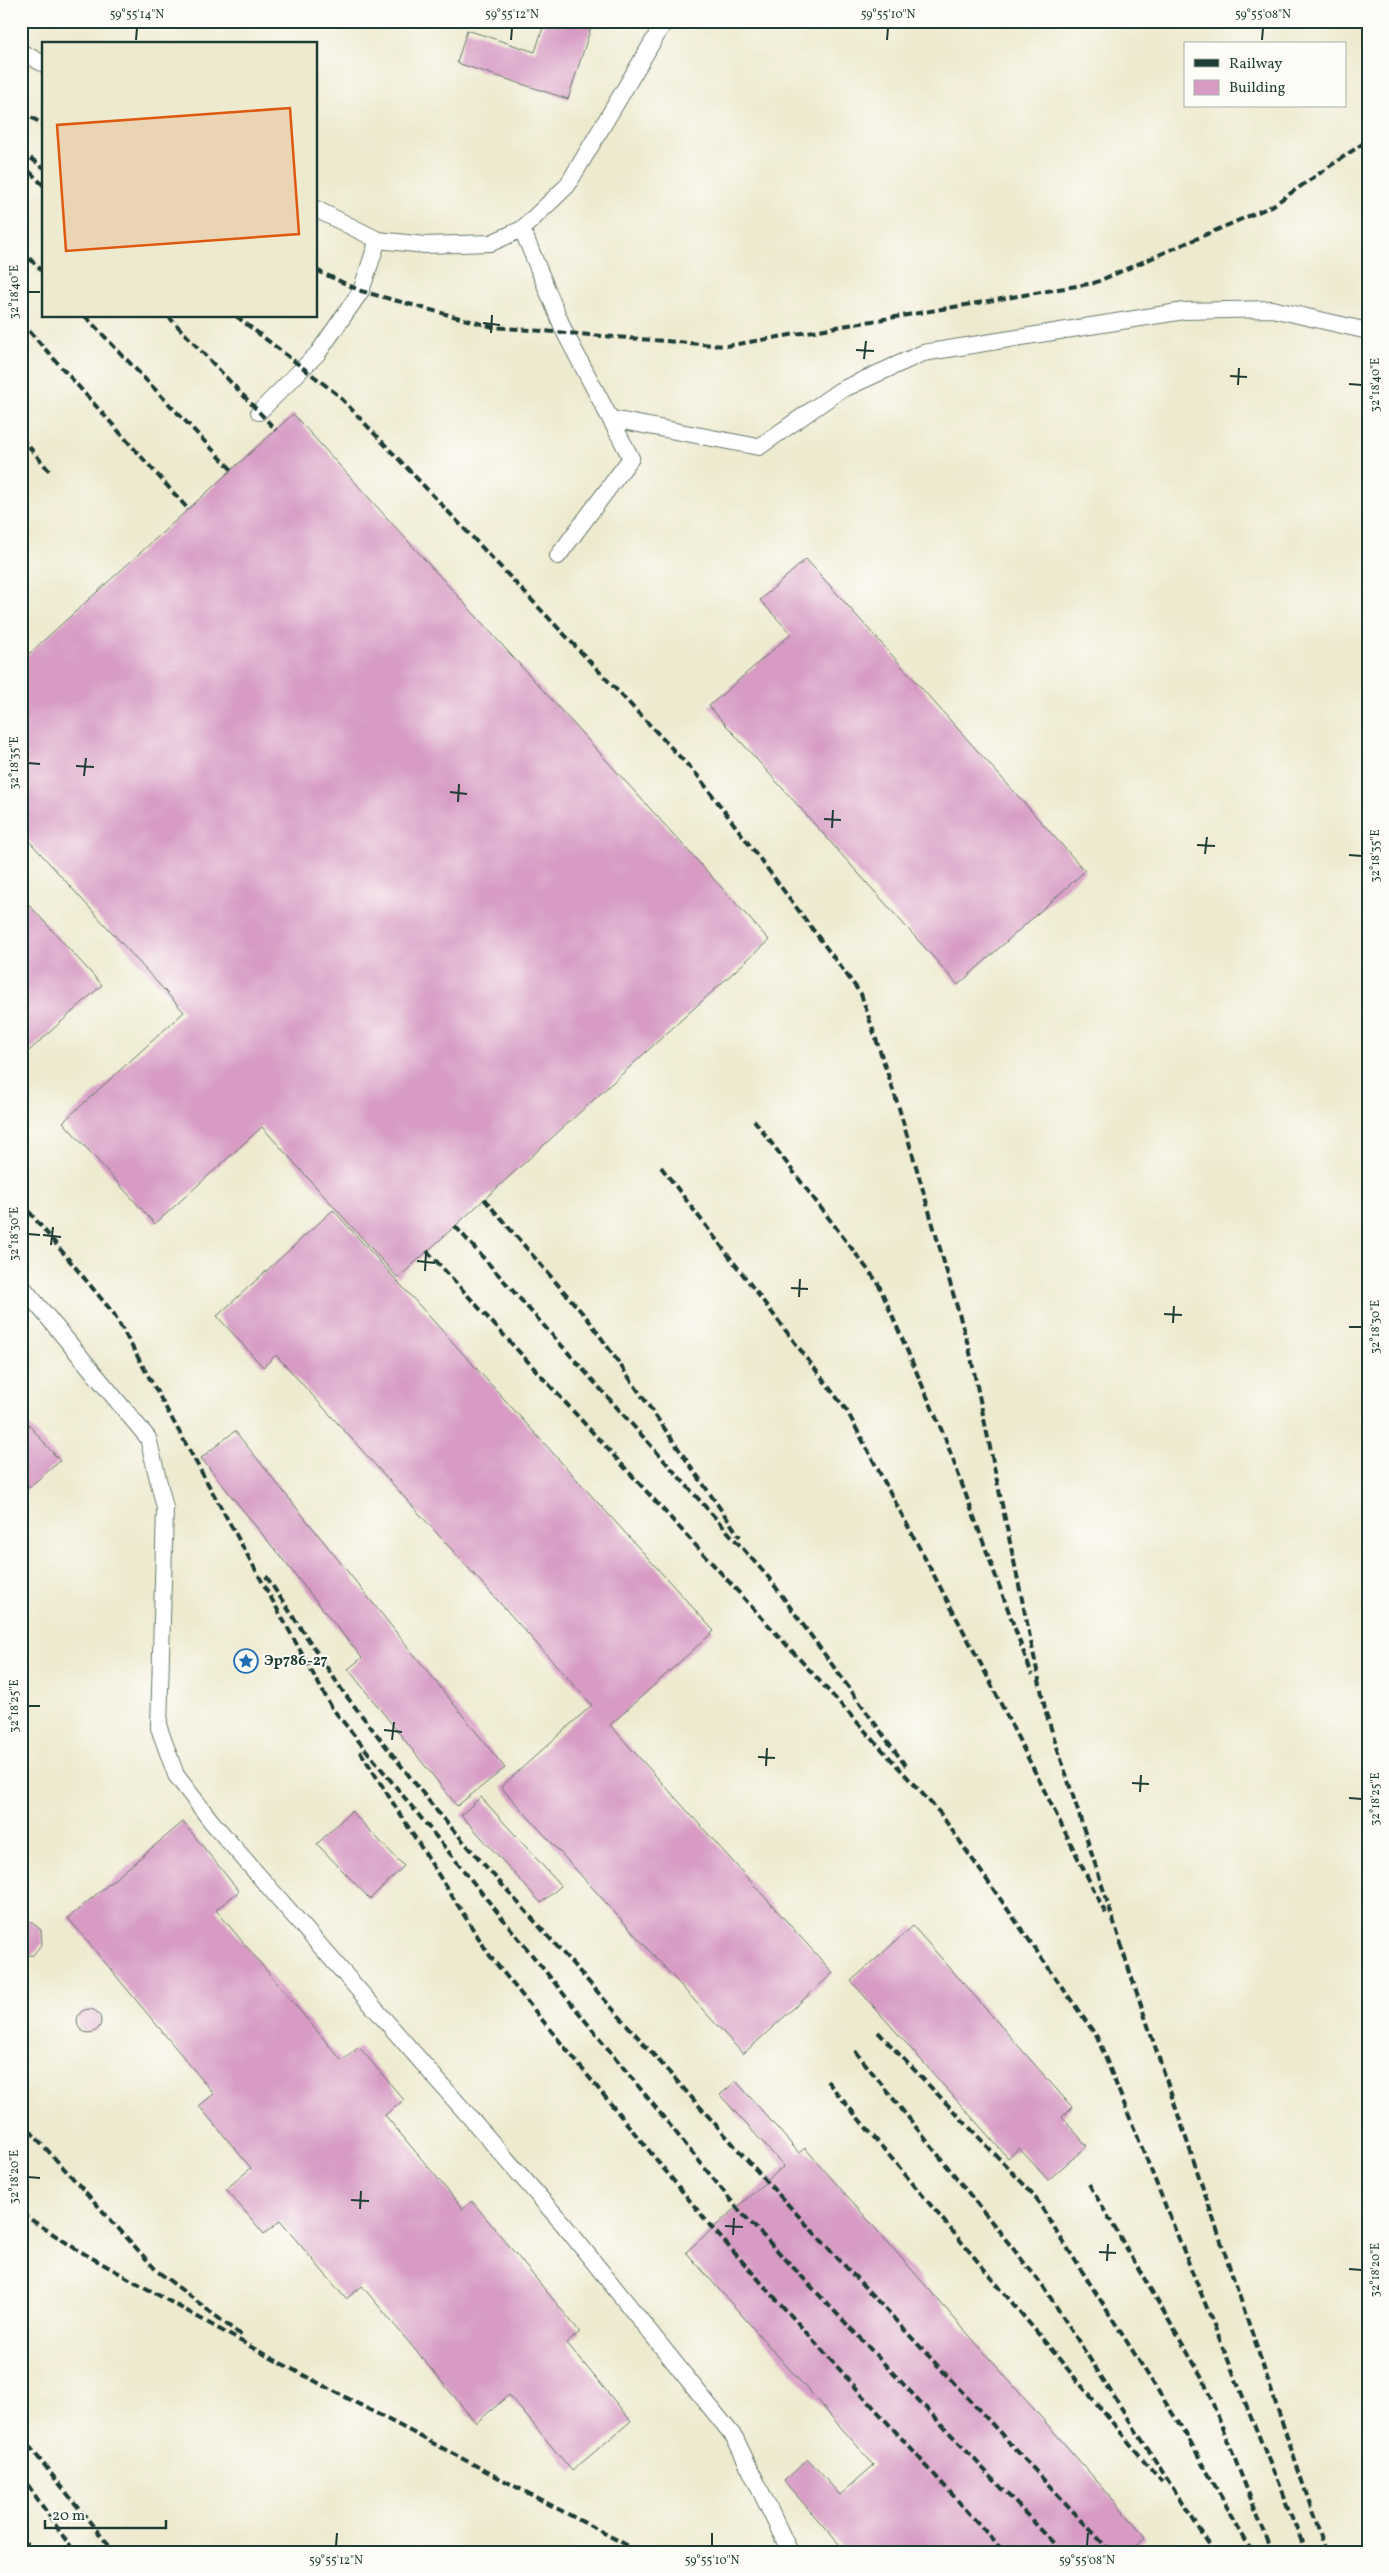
<svg xmlns="http://www.w3.org/2000/svg" width="1389" height="2573" font-family="Vollkorn,serif">
	<style>
		.building { fill: #d79bc4 }
		.lines { fill: none; stroke-linecap: round; stroke-linejoin: round }
		.lane-casing { stroke: #677a6b; stroke-width: 18 }
		.lane { stroke: #fff; stroke-width: 16 }
		.rail { stroke: #1f3d34; stroke-width: 4; stroke-dasharray: 8 4; stroke-linecap: butt }
		.ticks { fill: none; stroke: #1f3d34; stroke-width: 2 }
		.labels { text-anchor: middle; dominant-baseline: central; stroke-width: 4; stroke-linejoin: round; paint-order: stroke }
		.poi-label { font-size: 15px; font-weight: bold; fill: #1f3d34; stroke: #fdfcf7; text-anchor: start }
		.view { fill: #de580e; fill-opacity: 0.15; stroke: #de580e; stroke-width: 2.5 }
		.inset-edge { fill: none; stroke: #1f3d34; stroke-width: 2.5 }
		.neatline { fill: none; stroke: #1f3d34; stroke-width: 2 }
		.ticks-label { font-size: 12px; text-anchor: middle; fill: #1f3d34 }
	</style>
	<rect width="100%" height="100%" fill="#fdfcf7"/>
	<filter id="ink" filterUnits="userSpaceOnUse"><feTurbulence type="fractalNoise" baseFrequency=".02" numOctaves="2"/><feDisplacementMap in="SourceGraphic" scale="10" xChannelSelector="R" yChannelSelector="G"/><feConvolveMatrix kernelMatrix="1 2 1 2 8 2 1 2 1" color-interpolation-filters="sRGB"/></filter>
	<filter id="wash" filterUnits="userSpaceOnUse"><feTurbulence type="fractalNoise" baseFrequency=".0096" numOctaves="4" result="noise"/><feDisplacementMap in="SourceGraphic" scale="20" xChannelSelector="R" yChannelSelector="G"/><feGaussianBlur stdDeviation="1.12" result="paint"/><feColorMatrix in="noise" values="0 0 0 0 0 0 0 0 0 0 0 0 0 0 0 0 0 1.4 0 .05"/><feComposite in="paint" operator="in"/></filter>
	<g filter="url(#wash)">
		<rect width="100%" height="100%" fill="#eeead0"/>
		<g id="blocks">
			<path class="building" d="M545,21h48l-25,78 -111,-36 10,-33 68,22z
				M293,414l476,526 -371,338 -136,-151 -107,97 -92,-102 121,-110 -163,-180v-171z
				M806,559l279,312 -127,114 -249,-279 82,-72 -31,-34z
				M21,896l81,89 -81,73z
				M333,1210l381,421 -104,94 223,248 -90,81 -242,-267 91,-82 -316,-350 -13,12 -46,-51z
				M21,1416l39,45 -39,33z
				M235,1431l270,337 -48,38 -109,-137 14,-11 -161,-200z
				M481,1797l80,89 -20,17 -80,-88z
				M351,1811l53,55 -34,33 -53,-55z
				M183,1822l56,69 -23,19 126,151 17,-14 45,53 -19,15 78,94 9,-8 108,131 -13,11 64,78 -59,50 -63,-76 -33,28 -114,-137 -16,13 -66,-78 -16,13 -38,-45 25,-21 -52,-62 15,-12 -146,-176z
				M21,1921h9l11,9 1,14 -9,11 -12,1z
				M913,1926l159,181 -10,10 25,29 -39,34 -29,-32 -11,10 -157,-177z
				M77 2021a12 12 0 1 1 24 0a12 12 0 1 1-24 0Z
				M736,2081l63,72 6,-5 341,389 -16,15h-284l-62,-71 24,-22 32,36 34,-30 -188,-213 98,-86 -64,-71z"/>
		</g>
	</g>
	<g filter="url(#ink)">
		<use href="#blocks" fill-opacity="0" stroke="#677a6b" stroke-width="1"/>
		<g class="lines">
			<g class="lane-casing">
				<path id="lane" d="M21,52l23,12
					M316,209l62,31 47,5 66,-2 31,-14 45,-43 98,-165
					M522,229l43,104 66,125 -73,98
					M259,412l59,-59 43,-62 17,-51
					M612,419l147,28 80,-56 84,-38 261,-42 88,-2 96,22
					M21,1285l127,153 17,70 -6,220 17,47 35,46 353,404 171,213 55,114"/>
			</g>
			<use href="#lane" class="lane"/>
			<path class="rail" d="M21,111l23,14
				M21,151l23,17
				M21,163l23,23
				M21,250l23,23
				M316,270l45,21 132,36 233,19 368,-63 178,-77 96,-66
				M85,316l147,154
				M168,316l108,114
				M236,316l102,79 360,381 163,218 38,114 70,240 77,365 77,237
				M21,322l167,187
				M21,437l30,36
				M754,1120l124,163 67,155 87,237
				M661,1167l186,244 136,257 124,248
				M484,1199l107,124 149,214
				M21,1202l93,112 218,394 405,500 325,344
				M455,1226l314,352 139,191
				M427,1251l513,562 157,224 209,515
				M266,1576l78,117 96,122 326,366 345,371
				M360,1751l130,205 223,273 291,323
				M1120,1943l206,609
				M878,2032l155,162 157,247 62,111
				M855,2051l188,235 171,266
				M827,2081l335,401
				M21,2121l136,150 85,65
				M1089,2184l114,195 69,173
				M21,2213l55,36 195,109 369,194
				M21,2436l93,116
				M21,2475l53,77
				M21,2531l9,21"/>
		</g>
	</g>
	<path class="ticks" d="M136,40l1,-12M511,40l1,-12M887,40l1,-12M1262,40l1,-12M28,292h12M483,323l17,2M491,333l1,-18M856,350l18,1M864,359l2,-18M1230,376l17,1M1349,384l13,1M1238,385l1,-17M28,763l12,1M76,766l18,1M84,776l2,-18M450,792l17,2M458,802l1,-18M824,819l17,1M832,828l1,-18M1197,845l18,1M1205,854l2,-17M1349,855l13,1M28,1234l12,1M43,1235l18,2M51,1245l2,-18M417,1261l18,2M425,1271l1,-18M791,1288l17,1M799,1297l1,-18M1164,1314l18,1M1173,1323l1,-17M1349,1327h13M28,1706h12M384,1730l18,2M392,1740l2,-18M758,1757l17,1M766,1766l1,-18M1132,1783l17,1M1140,1792l1,-17M1349,1798l13,1M28,2177l12,1M351,2200l18,1M360,2209l1,-18M725,2226l18,1M733,2235l1,-17M1099,2252l17,1M1107,2261l1,-17M1349,2269l13,1M336,2546l1,-13M712,2546v-13M1087,2546l1,-13"/>
	<defs>
		<g id="sight-ring" transform="scale(1.25)"><circle r="9.5" fill="#fdfcf7" stroke="#1f6fb2" stroke-width="1.5"/><path d="M0-6L1.8-2.2L6-1.7L2.9 1.2L3.7 5.4L0 3.3L-3.7 5.4L-2.9 1.2L-6-1.7L-1.8-2.2Z" fill="#1f6fb2"/></g>
	</defs>
	<g fill-rule="evenodd">
		<use href="#sight-ring" x="246" y="1661"/>
	</g>
	<g class="labels">
		<g class="poi-label">
			<text x="264" y="1661">Эр786-27</text>
		</g>
	</g>
	<g transform="translate(42 42)">
		<rect width="275" height="275" fill="#eeead0"/>
		<path class="view" d="M248,66l9,126 -233,17 -9,-126z"/>
		<rect width="275" height="275" class="inset-edge"/>
	</g>
	<rect width="1389" height="2573" fill="none" stroke="#fdfcf7" stroke-width="55"/>
	<rect x="1184" y="42" width="162" height="65" fill="#fdfcf7" stroke="#a4b0a9"/>
	<rect x="1194" y="59" width="25" height="8" fill="#1f3d34" stroke="#a4b0a9"/>
	<text x="1229" y="68" font-size="15" fill="#1f3d34">Railway</text>
	<rect x="1194" y="80" width="25" height="15" fill="#d79bc4" stroke="#a4b0a9"/>
	<text x="1229" y="92" font-size="15" fill="#1f3d34">Building</text>
	<path d="M45 2520v8h121v-8" fill="none" stroke="#1f3d34" stroke-width="2.5"/>
	<text x="52" y="2520" font-size="15" fill="#1f3d34" stroke="#fdfcf7" stroke-width="4" paint-order="stroke">20 m</text>
	<rect x="28" y="28" width="1334" height="2518" class="neatline"/>
	<g class="ticks-label">
		<text x="137" y="18">59°55'14"N</text>
		<text x="512" y="18">59°55'12"N</text>
		<text x="888" y="18">59°55'10"N</text>
		<text x="1263" y="18">59°55'08"N</text>
		<text transform="translate(14 292) rotate(-90)" y="4">32°18'40"E</text>
		<text transform="translate(1375 385) rotate(-90)" y="4">32°18'40"E</text>
		<text transform="translate(14 763) rotate(-90)" y="4">32°18'35"E</text>
		<text transform="translate(1375 856) rotate(-90)" y="4">32°18'35"E</text>
		<text transform="translate(14 1234) rotate(-90)" y="4">32°18'30"E</text>
		<text transform="translate(1375 1327) rotate(-90)" y="4">32°18'30"E</text>
		<text transform="translate(14 1706) rotate(-90)" y="4">32°18'25"E</text>
		<text transform="translate(1375 1799) rotate(-90)" y="4">32°18'25"E</text>
		<text transform="translate(14 2177) rotate(-90)" y="4">32°18'20"E</text>
		<text transform="translate(1375 2270) rotate(-90)" y="4">32°18'20"E</text>
		<text x="336" y="2564">59°55'12"N</text>
		<text x="712" y="2564">59°55'10"N</text>
		<text x="1087" y="2564">59°55'08"N</text>
	</g>
</svg>
